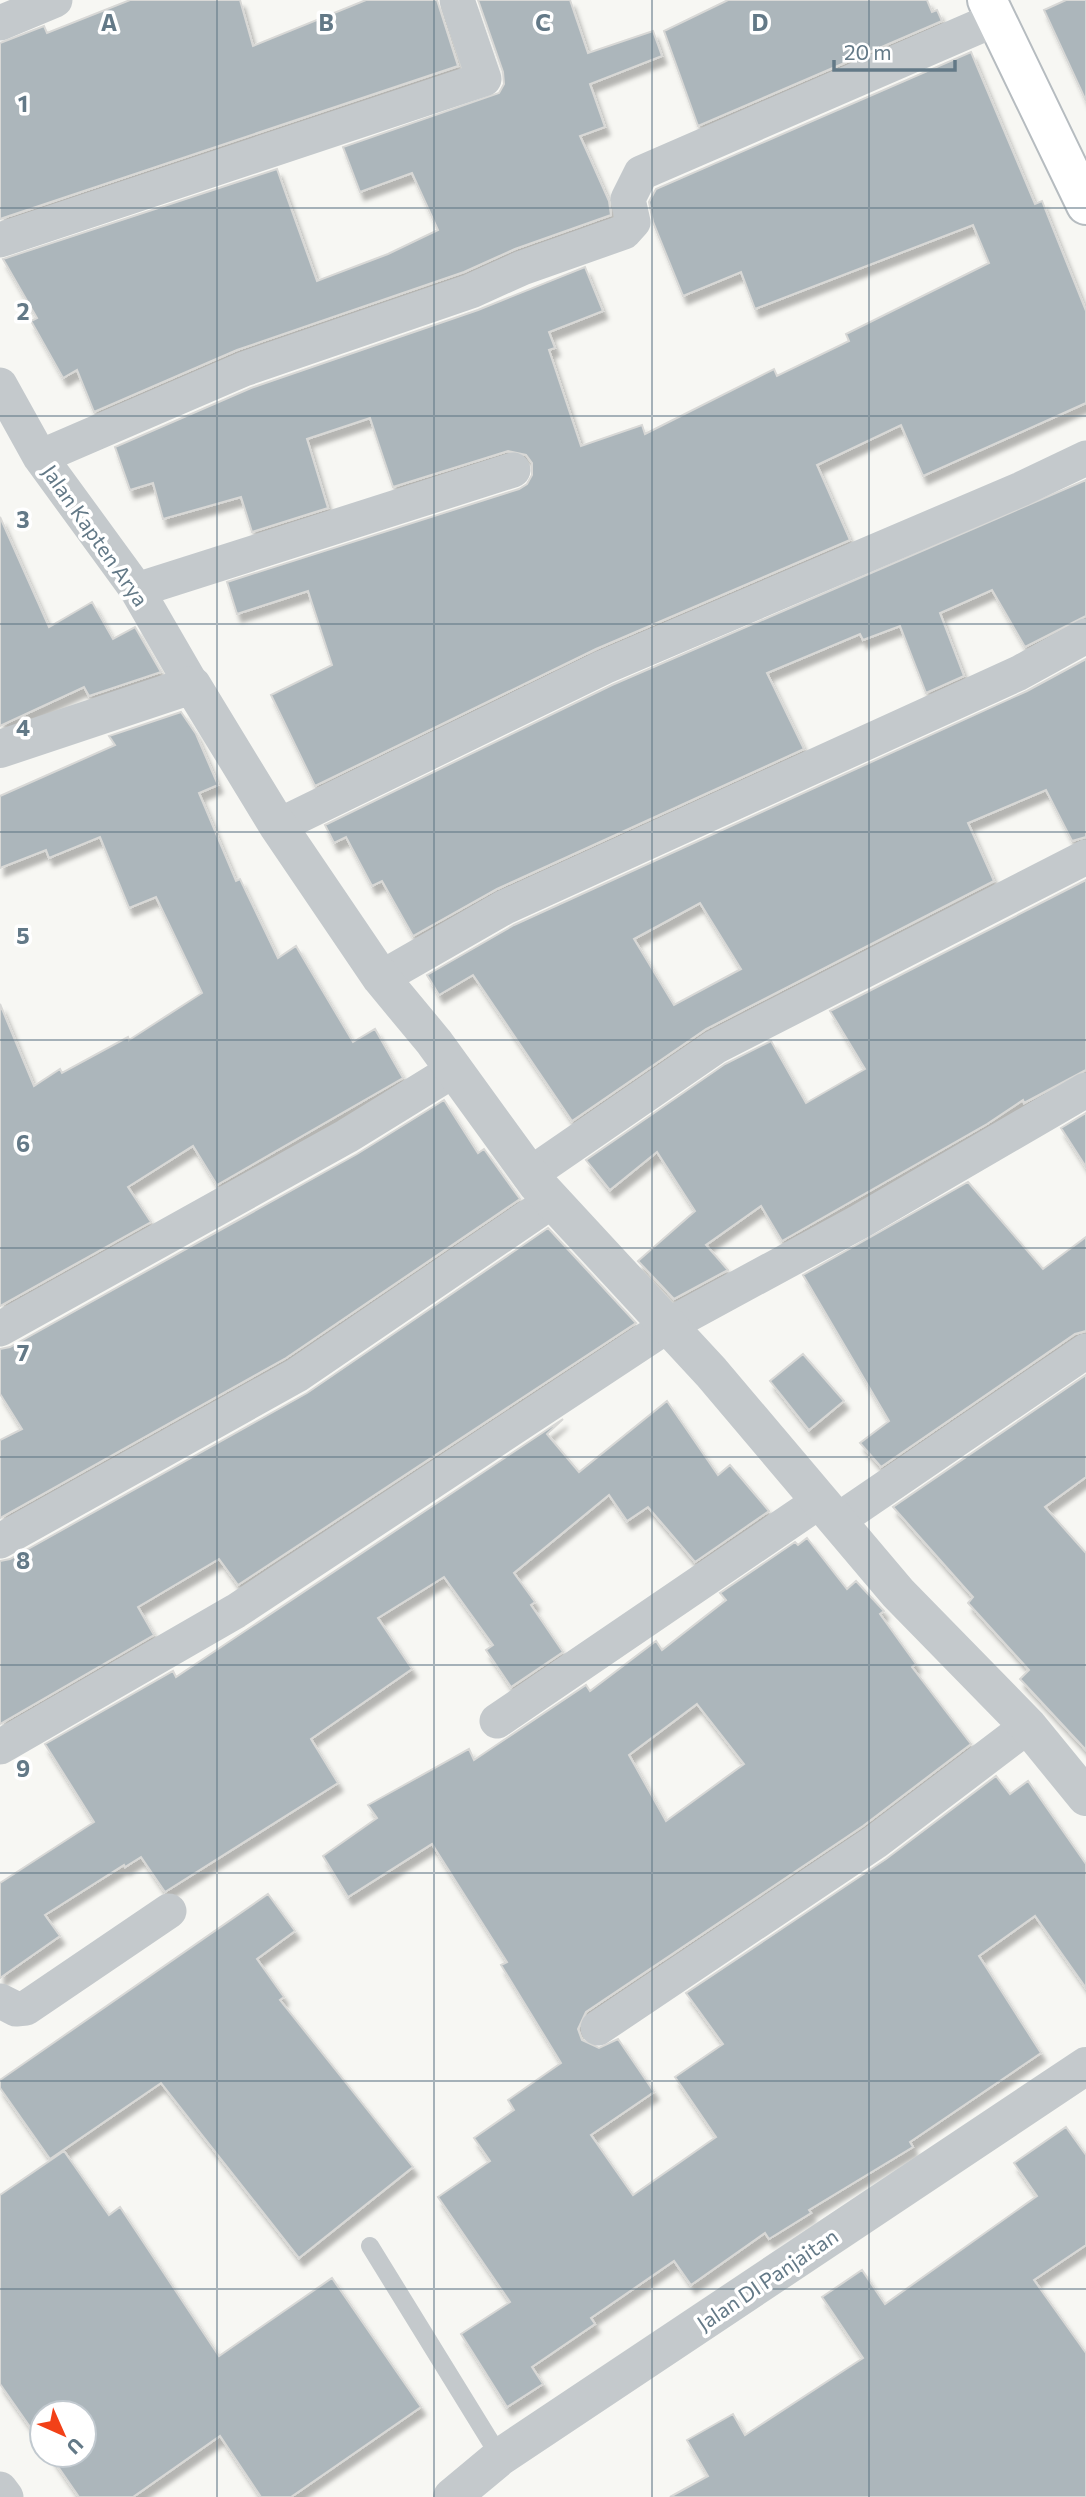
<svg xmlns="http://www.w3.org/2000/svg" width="1086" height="2497" font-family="Commissioner,sans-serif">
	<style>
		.building { fill: #acb6bb; stroke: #d8d8d6; stroke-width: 2; fill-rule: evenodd; filter: url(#shadow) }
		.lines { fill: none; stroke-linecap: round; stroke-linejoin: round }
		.secondary-casing { stroke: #b6bcc0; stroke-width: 42 }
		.service { stroke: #c4c9cc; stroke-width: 18 }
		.minor { stroke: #c4c9cc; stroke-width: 35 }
		.tertiary { stroke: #c4c9cc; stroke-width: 38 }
		.secondary { stroke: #fff; stroke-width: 38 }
		.grid { fill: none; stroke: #637987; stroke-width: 2; stroke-opacity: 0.55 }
		.labels { text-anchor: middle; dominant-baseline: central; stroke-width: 7; stroke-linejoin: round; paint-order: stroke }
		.street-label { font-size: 21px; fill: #637987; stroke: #fff }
		.grid-label { font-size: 23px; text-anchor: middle; font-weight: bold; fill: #637987; stroke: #fff; stroke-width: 7; stroke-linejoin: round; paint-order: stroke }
	</style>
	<defs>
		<filter id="shadow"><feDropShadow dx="4.5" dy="8" stdDeviation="2" flood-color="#0004"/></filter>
	</defs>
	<rect width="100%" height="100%" fill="#f7f7f3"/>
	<path class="building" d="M130,0h110l13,46 113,-46h71l21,66 -458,153v-176l44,-17 3,7z
		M478,0h92l18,53 65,-22 9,25 -72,28 15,43 -25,9 29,65 2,14 -96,34 -51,23 -227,78 -143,62 -17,-42 -14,8 -32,-57 6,-3 -34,-59 274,-90 40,112 71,-27 50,-24 -26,-57 -52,19 -17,-45 156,-54 5,-9 -1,-12z
		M728,0h199l5,12 5,-2 5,11 -244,105 -34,-95z
		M1066,0h20v101l-42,-91z
		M971,52l64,152 7,-3 44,110v92l-163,73 -22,-51 -84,40 33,75 -254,109 -281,137 -44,-91 61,-30 -24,-74 -71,23 -10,-32 292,-93 8,-5 5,-9v-12l-6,-8 -18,-4 -115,36 -23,-69 -63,21 21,69 -76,24 -11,-35 -78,22 -10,-36 -23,7 -15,-43 136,-59 227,-78 107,-43 18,44 -54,21 6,16 -6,2 32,96 61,-21 3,9 129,-65 3,7 72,-35 -3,-7 143,-71 -16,-38 -218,84 -14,-37 -58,24 -30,-74 -4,-20 7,-13z
		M1086,480v136l-61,31 -33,-57 -52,23 24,63 -38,17 -26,-67 -37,14 -3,-6 -93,39 37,76 -307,140 -84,47 -31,-55 -10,5 -26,-49 -12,6 -9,-18 287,-140z
		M0,517l49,110 43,-25 21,37 22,-12 26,45 -72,24 -5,-9 -84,39z
		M1086,659v178l-14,4 -26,-51 -78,33 26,58 -288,148 -134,92 -99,-146 -34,20 -12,-20 87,-50 513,-234zM700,903l41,66 -67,36 -40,-66z
		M181,712l15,22 22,51 -19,8 37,88 4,-2 38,79 18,-12 57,96 22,-13 28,49 -186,107 -24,-39 -65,41 23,35 -151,84v-302l34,82 26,-17 2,4 66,-36 1,3 73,-47 -46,-96 -27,11 -29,-71 -51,21 -3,-8 -46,18v-72l115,-51 -6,-9z
		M1086,880v190l-62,33 -1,-3 -36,24 -205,117 -21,-35 -55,39 22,25 -54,29 -36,-38 57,-50 -38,-59 -47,38 -24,-30 139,-96 46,-23 35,62 59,-34 -35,-58z
		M444,1100l34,53 6,-4 36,50 -234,159 -286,160v-78l22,-11 -22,-35v-45l10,-2 347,-193z
		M1086,1113v54l-25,-39z
		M968,1182l75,87 43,-32v94l-11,3 -194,133 -21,-24 29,-22 -86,-146z
		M548,1228l88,95 -398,262 -19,-26 -81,48 16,28 -154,89v-163l10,-2 297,-166z
		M803,1354l41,47 -35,29 -39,-49z
		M1086,1375v102l-41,30 41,46v197l-66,-71 9,-9 -61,-67 5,-6 -80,-90z
		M667,1401l51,74 12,-10 39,46 -74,51 -47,-55 -21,14 -18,-26 -95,78 21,29 -4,3 32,47 -52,35 -25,-37 7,-5 -49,-68 -66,41 34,51 -101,70 27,44 -173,109 -24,-35 -16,10 -1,-2 -79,50 15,21 -60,42v-95l94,-61 -49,-78 128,-73 3,6 387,-258 -16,15 32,38z
		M807,1538l40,51 9,-8 28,30 -4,3 36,50 -4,3 59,77 -108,82 -277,186 -8,17 4,11 17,8 19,-9 36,53 -63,43 42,60 83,-58 -41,-60 48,-33 -37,-51 200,-134 110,-83 14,18 18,-13 58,83v124l-51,-72 -56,40 62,97 -131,89 3,5 -104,63 2,3 -42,26 -4,-6 -74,52 -17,-24 -83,57 4,6 -63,43 11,17 -36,23 -46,-73 49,-32 -72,-105 52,-36 -16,-23 40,-28 -6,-10 53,-37 -60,-98 6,-3 -75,-118 -84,53 -25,-41 54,-38 -9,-13 101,-56 5,11 112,-75 4,6 66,-50 6,9 64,-50 -6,-7 75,-51 3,3zM697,1704l47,60 -78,57 -37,-66z
		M268,1894l27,37 -38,28 27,38 -4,3 133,167 -114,91 -138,-175 -111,76 -50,-71v-8z
		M1066,2127l20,28v90l-52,35 52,73v144h-416l38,-21 -21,-36 46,-26 12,21 118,-77 -41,-61 40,-27 23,34 152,-108 -23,-33z
		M64,2151l45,64 11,-8 99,149 113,-78 89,129 -130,90h-30l-41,-61 -87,61h-54l-29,-42h34v-42h-42v31l-42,-60v-189z"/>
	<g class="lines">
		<g class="secondary-casing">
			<path id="secondary" d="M987,0l99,205"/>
		</g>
		<path class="service" d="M370,2246l130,211"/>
		<path class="minor" d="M0,23l55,-23
			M0,240l484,-161 -27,-79
			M0,385l40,72 97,133 55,95
			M40,457l204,-88 227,-78 51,-23 102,-36 9,-10 -5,-23 13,-26 355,-154
			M137,590l376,-120
			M278,826l326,-159 417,-178 65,-31
			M381,978l124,-71 514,-234 67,-37
			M529,1175l186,-128 371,-190
			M0,1329l347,-193 107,-66
			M837,1521l249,-170
			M0,1541l297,-166 255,-174
			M497,1721l323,-220
			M0,1747l236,-136 431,-285 192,-104 227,-132
			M0,2001l16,8 10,-1 143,-97
			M598,2028l277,-186 153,-116
			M0,2489l6,8"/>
		<path class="tertiary" d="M0,749l192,-64 86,141 103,152 53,64 103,142 174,188 187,221 130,133 58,71
			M452,2497l48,-40 586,-391"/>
		<use href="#secondary" class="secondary"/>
	</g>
	<path class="grid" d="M217,0v2497M434,0v2497M652,0v2497M869,0v2497M0,208h1086M0,416h1086M0,624h1086M0,832h1086M0,1040h1086M0,1248h1086M0,1457h1086M0,1665h1086M0,1873h1086M0,2081h1086M0,2289h1086"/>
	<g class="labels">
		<g class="street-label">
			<text transform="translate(96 535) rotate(55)">Jalan Kapten Arya</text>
			<text transform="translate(767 2279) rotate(-34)">Jalan DI Panjaitan</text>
		</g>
	</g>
	<g class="grid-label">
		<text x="109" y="31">A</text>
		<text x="326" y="31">B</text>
		<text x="543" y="31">C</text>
		<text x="760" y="31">D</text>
		<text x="23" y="112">1</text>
		<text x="23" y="320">2</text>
		<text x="23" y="528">3</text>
		<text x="23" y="736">4</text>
		<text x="23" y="944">5</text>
		<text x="23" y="1152">6</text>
		<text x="23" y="1361">7</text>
		<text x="23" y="1569">8</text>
		<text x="23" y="1777">9</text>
	</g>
	<g transform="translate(63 2434) rotate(135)"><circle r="33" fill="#ffffff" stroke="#c1c9cf" stroke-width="2"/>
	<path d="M0-5L12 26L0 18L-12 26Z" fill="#f24118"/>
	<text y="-10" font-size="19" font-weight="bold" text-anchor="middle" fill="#637987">U</text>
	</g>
	<path d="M834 60v10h121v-10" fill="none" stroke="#637987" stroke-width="3.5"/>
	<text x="844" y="60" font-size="21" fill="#637987" stroke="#ffffff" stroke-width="5" paint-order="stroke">20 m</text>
</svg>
